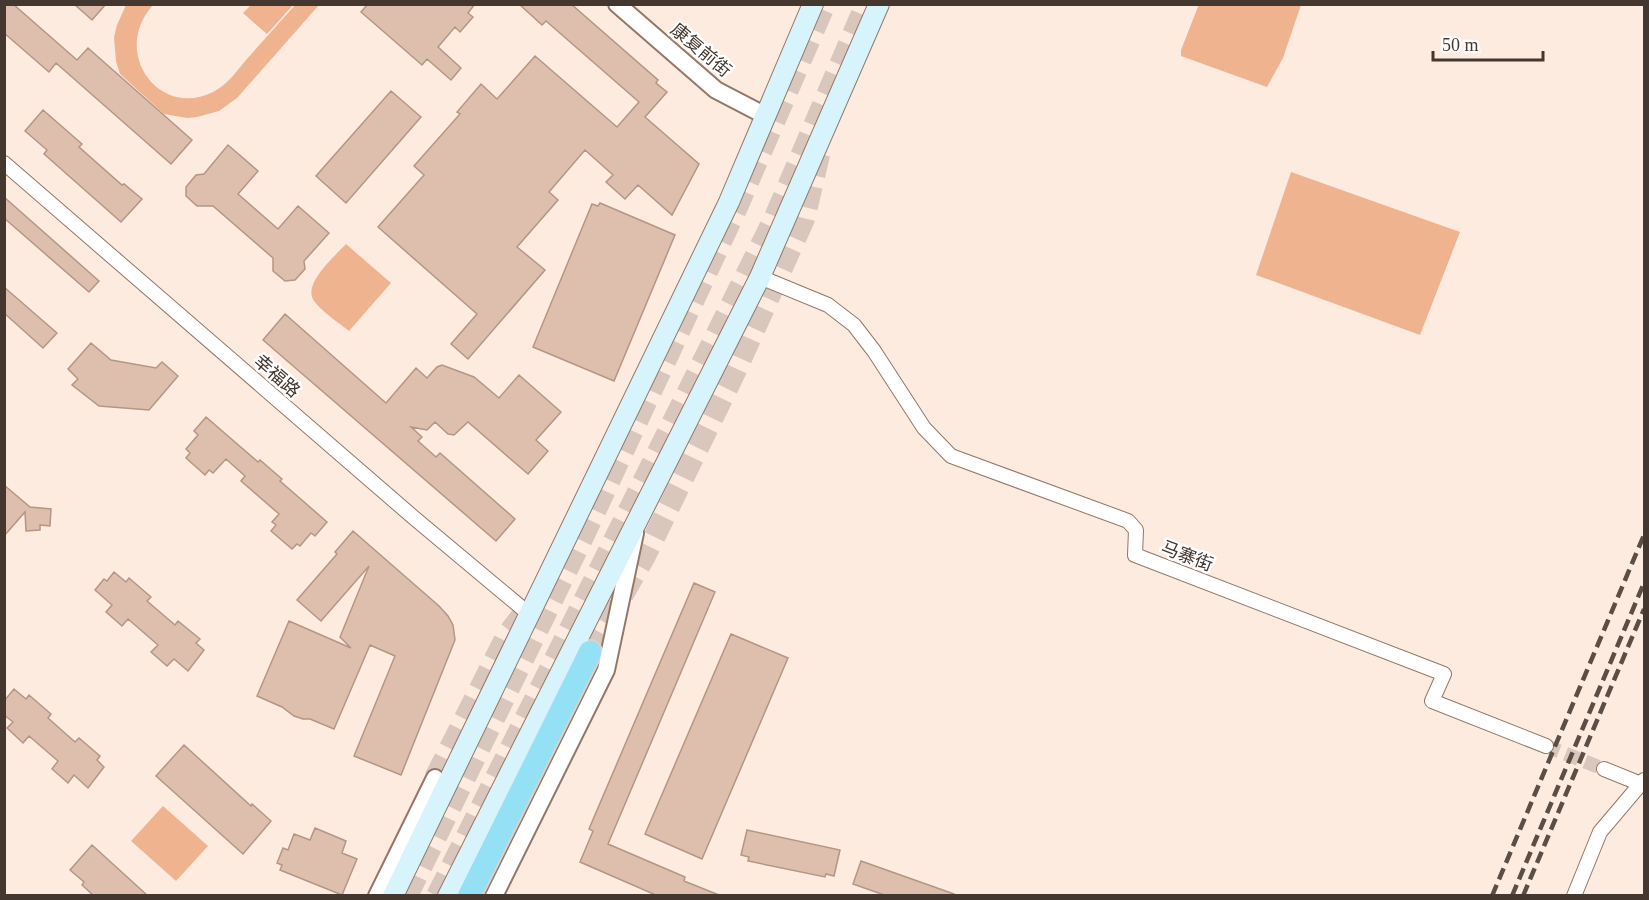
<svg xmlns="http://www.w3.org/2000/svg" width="1649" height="900" font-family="'Times New Roman','Noto Sans SC',serif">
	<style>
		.green { fill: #f0b38f }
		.building { fill: #debfae; stroke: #b39685; stroke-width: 1.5 }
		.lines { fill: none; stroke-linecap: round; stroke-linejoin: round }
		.minor-tunnel { stroke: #d9c7bd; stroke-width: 14; stroke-dasharray: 14 7; stroke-linecap: butt }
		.trunk-tunnel { stroke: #d9c7bd; stroke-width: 22; stroke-dasharray: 22 11; stroke-linecap: butt }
		.minor-casing { stroke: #937767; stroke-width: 16 }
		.tertiary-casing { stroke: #937767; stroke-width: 20 }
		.secondary-casing { stroke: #937767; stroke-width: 22 }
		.trunk-casing { stroke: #d6d3d1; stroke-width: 26 }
		.minor { stroke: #fff; stroke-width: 14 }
		.tertiary { stroke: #fff; stroke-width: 16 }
		.secondary { stroke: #d7f3fb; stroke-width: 20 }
		.trunk { stroke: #94e0f4; stroke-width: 22 }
		.rail { stroke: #5a4e46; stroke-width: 4.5; stroke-dasharray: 12 6; stroke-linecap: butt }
		.labels { text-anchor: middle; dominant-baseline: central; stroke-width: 5; stroke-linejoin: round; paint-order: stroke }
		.street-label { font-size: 18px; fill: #433730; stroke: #fff }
	</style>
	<rect width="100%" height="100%" fill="#feebe0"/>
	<path class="green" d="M1199,4l102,1 -18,53 -16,29 -86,-31v-6z
		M126,5h27c-43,48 7,114 60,87 14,-7 23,-20 33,-32 16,-18 33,-37 49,-55h24l-82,93 -18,13 -22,6 -10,1 -23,-4 -44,-40 -4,-13 -2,-24 3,-12z
		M251,5v-1l42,1 -26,29 -24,-21z
		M1291,172l169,60 -40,103 -164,-60z
		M346,244l45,39 -42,48c-10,-8 -28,-20 -35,-30 -12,-17 21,-45 32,-57z
		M163,806l45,40 -32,35 -45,-40z"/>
	<path class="building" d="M4,4h9l64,56 11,-12 104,92 -21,24 -115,-101 -7,9 -45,-39z
		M74,4h32l-14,16z
		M368,4h107l-7,9 5,4 -13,15 -5,-5 -17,20 23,21 -10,12 -24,-21 -5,6 -61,-53z
		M519,4h52l87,76 -2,3 11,9 -22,25 54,47 -27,51 -34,-30 -13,14 -19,-17 7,-7 -28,-25 -36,42 9,8 -41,47 28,23 -77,89 -17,-15 26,-30 -99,-87 46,-52 -10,-9 46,-52 -3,-2 24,-28 16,15 38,-43 82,71 22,-25 -93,-81 -4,4z
		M391,91l30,26 -75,86 -30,-27z
		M43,110l39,34 -3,3 43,38 2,-1 18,15 -21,23 -77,-68 3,-4 -22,-19z
		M228,145l30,26 -20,23 40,35 20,-23 31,27 -25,28 1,8 -10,11 -10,1 -12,-10v-13l-60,-52h-16l-11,-10v-9l10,-12 8,-1z
		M4,197l95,84 -10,11 -85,-74z
		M600,203l75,32 -61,146 -81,-34 59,-143 6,2z
		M4,287l53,46 -14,15 -39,-35z
		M285,314l101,89 30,-35 11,10 10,-11 5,-2 32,12 25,21 20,-23 42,37 -25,28 12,11 -20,23 -60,-52 -14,13 -6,-1 -13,-12 -8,8 -16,-3 11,10 -4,4 18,16 4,-4 75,66 -19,22 -233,-201z
		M91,343l20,17 45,8 6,-6 16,14 -29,34 -50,-4 -27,-21 6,-6 -10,-10z
		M206,417l52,45 2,-2 22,19 -2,2 47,41 -12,14 -4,-3 -11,13 -3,-2 -5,5 -21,-18 5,-6 -4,-3 7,-8 -38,-33 4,-5 -19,-17 -13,14 -4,-3 -4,5 -19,-17 4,-5 -4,-4 12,-14 -4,-4z
		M4,485l26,22 21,2 -1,17 -10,-1v5l-14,1 -1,-19 -21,24z
		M353,531l86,75 9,10 5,9 2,15 -54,135 -47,-19 41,-100 -25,-11 -36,84 -24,-10h-7l-9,-3 -12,-9 -25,-11 32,-75 62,27 -11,-11 29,-71 -48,55 -24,-21 40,-46 -2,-2z
		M114,572l12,10 3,-4 22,19 -4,4 28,24 3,-4 22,18 -4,4 8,7 -16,21 -14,-12 -7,7 -16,-14 7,-7 -30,-26 -6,7 -16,-14 6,-7 -17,-15 9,-11 3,2z
		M694,583l21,9 -107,252 77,33 -1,4 35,14 -61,1 -78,-34 13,-31 -4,-2z
		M731,634l57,24 -86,201 -57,-25z
		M14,689l12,10 3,-4 22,19 -3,4 27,24 4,-4 21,18 -3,4 7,7 -16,21 -14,-13 -6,8 -16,-14 6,-8 -29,-25 -6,7 -16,-15 6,-6 -9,-7v-14z
		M184,745l67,61 1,-2 19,17 -28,33 -87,-78z
		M315,828l31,13 -4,12 15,6 -15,36 -62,-25 2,-5 -5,-2 6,-15 5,2 6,-16 16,6z
		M747,830l93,20 -6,26 -8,-2 -1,3 -77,-16 1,-4 -8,-2z
		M92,845l56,51h-54l-12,-11 2,-3 -14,-12z
		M861,861l93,33 -1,2h-66l-34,-12z"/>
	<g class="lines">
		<path class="minor-tunnel" d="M1546,746l58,23"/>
		<path class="trunk-tunnel" d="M590,652l55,-96 91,-186 68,-151 16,-68
			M435,778l72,-143 22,-28
			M407,896l176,-359 155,-332 87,-201
			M437,896l338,-679 91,-213"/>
		<g class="minor-casing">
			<path id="minor" d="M4,163l409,354 116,97
				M760,277l68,28 26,20 20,26 50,77 27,28 177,65 8,9 -1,25 309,119 -12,27 114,45
				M1604,769l37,15
				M1574,896l26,-64 44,-52"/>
		</g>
		<g class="tertiary-casing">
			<path id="tertiary" d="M617,4l99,86 50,26
				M377,896l58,-118
				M494,896l112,-226 29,-137"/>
		</g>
		<g class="secondary-casing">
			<path id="secondary" d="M393,896l336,-694 84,-198
				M448,896l312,-619 119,-273"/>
		</g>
		<g class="trunk-casing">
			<path id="trunk" d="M469,896l121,-244"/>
		</g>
		<use href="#minor" class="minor"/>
		<use href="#tertiary" class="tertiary"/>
		<use href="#secondary" class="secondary"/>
		<use href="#trunk" class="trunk"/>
		<path class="rail" d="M1492,896l152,-361
			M1512,896l132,-313
			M1523,896l121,-287"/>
	</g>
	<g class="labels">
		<g class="street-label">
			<text transform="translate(701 50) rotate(40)">康复前街</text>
			<text transform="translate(277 376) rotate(41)">幸福路</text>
			<text transform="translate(1187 556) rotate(21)">马寨街</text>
		</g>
	</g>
	<rect width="1649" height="900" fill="none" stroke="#433730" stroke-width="12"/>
	<path d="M1433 51v9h110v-9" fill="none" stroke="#433730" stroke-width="3"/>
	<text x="1442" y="51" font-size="18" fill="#433730" stroke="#ffffff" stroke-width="4.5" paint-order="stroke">50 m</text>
</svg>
